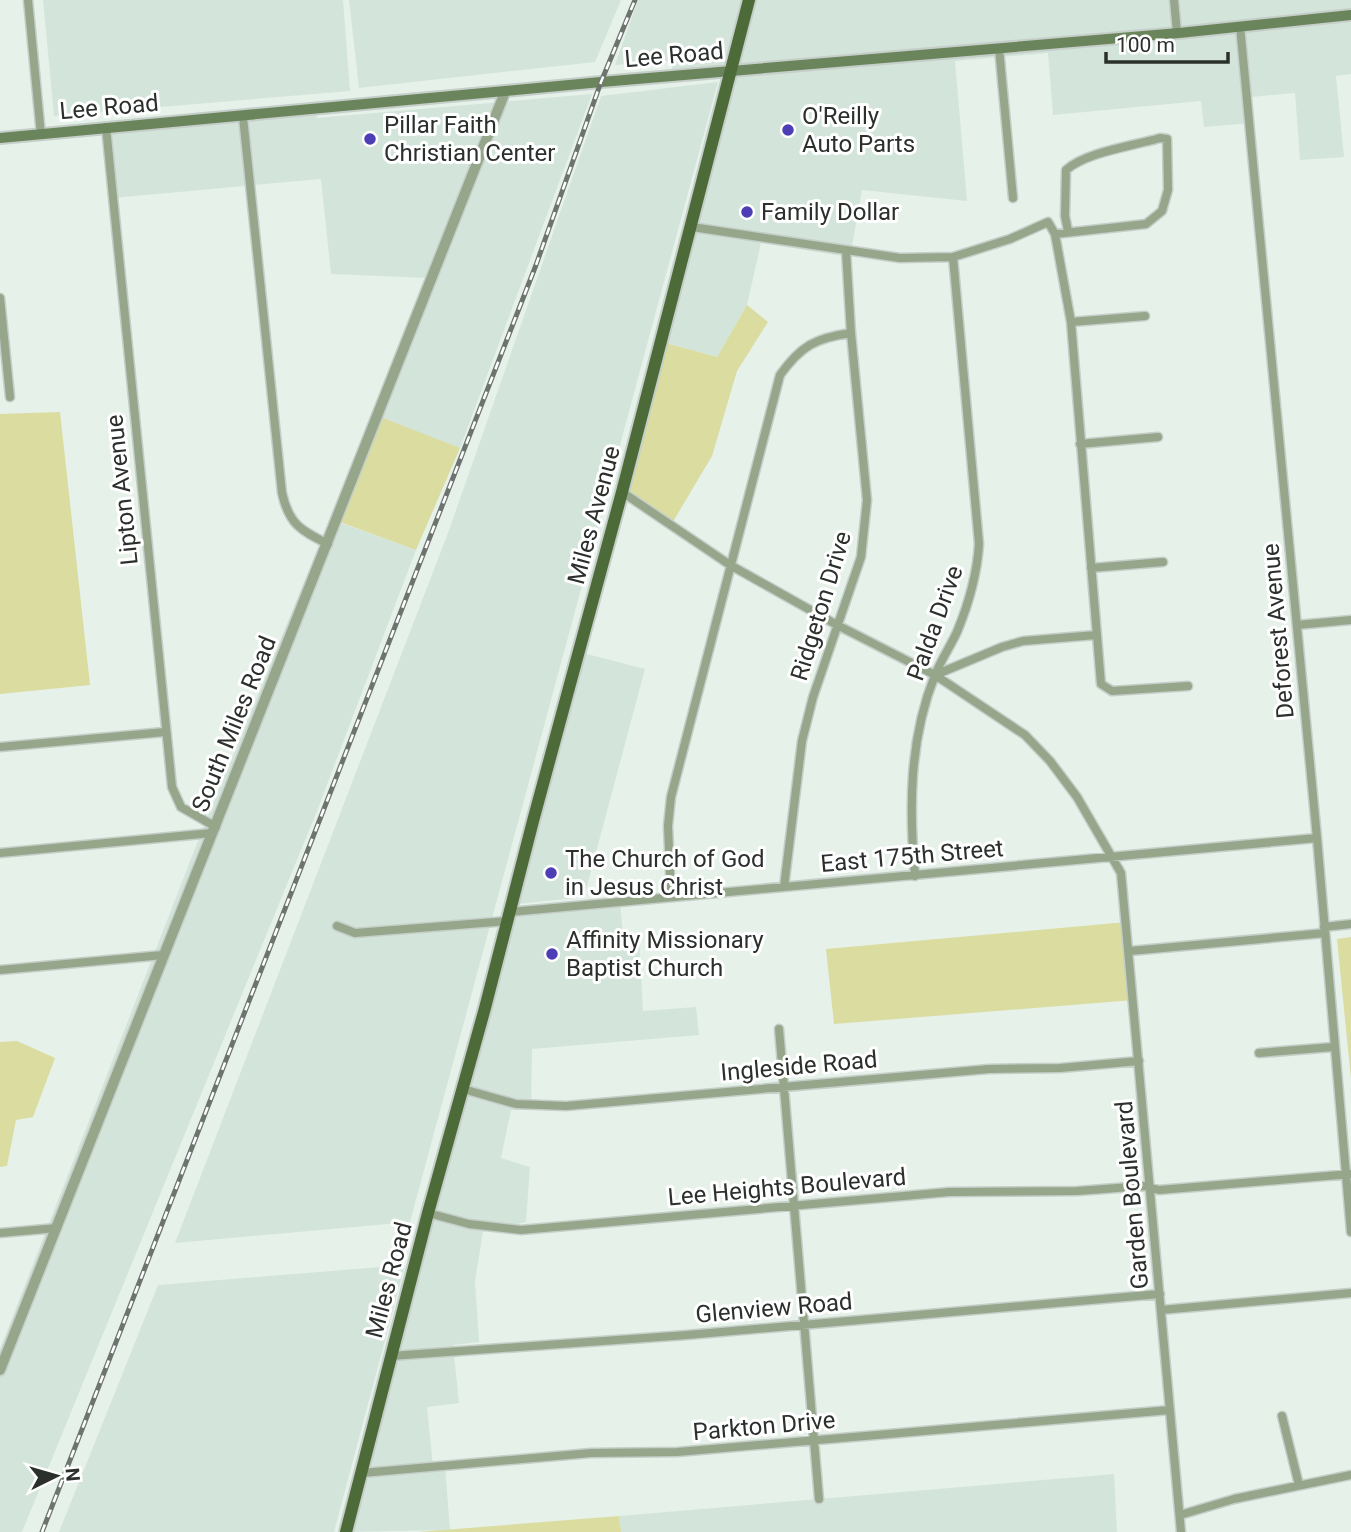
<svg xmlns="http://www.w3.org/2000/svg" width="1351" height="1532" font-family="Roboto,sans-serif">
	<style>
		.built { fill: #d3e5da }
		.green { fill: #dadca0 }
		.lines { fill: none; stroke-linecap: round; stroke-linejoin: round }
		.minor-casing { stroke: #c5cec8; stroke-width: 11 }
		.tertiary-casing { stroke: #c5cec8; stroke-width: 13 }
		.secondary-casing { stroke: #c5cec8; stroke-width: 14 }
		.primary-casing { stroke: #c5cec8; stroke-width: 16 }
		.minor { stroke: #95a68b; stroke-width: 8 }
		.tertiary { stroke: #95a68b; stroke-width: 10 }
		.secondary { stroke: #6a845b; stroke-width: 10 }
		.primary { stroke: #4c6b39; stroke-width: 12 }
		.rail-casing { stroke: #6d746f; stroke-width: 5 }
		.rail { stroke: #fff; stroke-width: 2.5; stroke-dasharray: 8; stroke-linecap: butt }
		.poi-dot { fill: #4d3eb5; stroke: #fff; stroke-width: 2.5 }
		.labels { text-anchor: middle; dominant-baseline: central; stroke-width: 6; stroke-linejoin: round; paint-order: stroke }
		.street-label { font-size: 24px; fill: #2c302d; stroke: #fff }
		.poi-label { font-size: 24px; fill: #2c302d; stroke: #fff; text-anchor: start }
	</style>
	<rect width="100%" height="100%" fill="#e6f1ea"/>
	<path class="built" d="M43,0h300l7,91 -296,25z
		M349,0h272l-26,62 -236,26z
		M638,0h713v74l-15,2 8,81 -44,3 -5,-67 -44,4 1,26 -48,4 -3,-26 -148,14 -5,-62 -93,8 12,140 -105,-11 -12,67 -89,-14 -14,62 -30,52 -55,-15 69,-270 -61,5 4,-17 -59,5z
		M718,82l-308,1140 -235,21 273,-710 153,-437z
		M592,94l-132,354 -88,-32 54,-138 -95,-4 -10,-95 -208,19 -7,-71 210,-17 1,8z
		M330,519l86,31 -99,261 -295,721h-22v-183l203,-521z
		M583,653l62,16 -61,228 -66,7z
		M620,901l3,36h16l4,74 53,-4 3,28 -167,14 -1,61h-20l-10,48 29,9 -4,55 -43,10 -8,49 4,61 -26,3 6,58 -32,4 6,59h12l5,64 -104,2 164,-620z
		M405,1265l-71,267h-275l99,-247z
		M1114,1474l3,58h-496l-2,-16z"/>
	<path class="green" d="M747,305l21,17 -31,49 -25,85 -41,69 -49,-33 40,-150 55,15z
		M60,412l30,273 -90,9v-280z
		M378,416l82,32 -44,102 -79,-29z
		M1127,922l7,78 -300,24 -8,-75z
		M1351,937v142l-14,-140z
		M17,1041l38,17 -22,59 -17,3 -9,46 -7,1v-125z
		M619,1516l2,16h-203z"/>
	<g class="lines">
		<g class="minor-casing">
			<path id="minor" d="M28,0l13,135
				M1174,0l3,33
				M1240,26l77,812 34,394
				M999,48l14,150
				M243,117l39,376c7,31 18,37 46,51
				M106,127l66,660 9,20 35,20
				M692,227l208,31 53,-1 57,-18 38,-17 7,12 16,88 30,362 11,7 76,-5
				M1055,234l91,-10 16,-13 6,-21 -1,-51 -7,-1c-27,8 -74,14 -94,32l-1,46 3,15
				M0,298l10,99
				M1071,322l74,-6
				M1080,444l78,-7
				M622,492l108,73 107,60 98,50 90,60 25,26 27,36 44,76 60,659
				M1091,568l72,-6
				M1297,625l54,-5
				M935,675l67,-28 21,-6 73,-6
				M0,747l165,-15
				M0,853l212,-20
				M915,876c-6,-68 -6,-136 20,-201 6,-15 15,-28 22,-43 12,-29 20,-57 22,-88l-26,-287
				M784,887l18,-146 11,-44 48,-140 6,-57 -16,-167 -5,-82
				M671,896l-3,-70 3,-29 109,-422c21,-29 35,-37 71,-42
				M510,912l807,-74
				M337,926l18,7 153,-12
				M1324,927l27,-3
				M1130,951l195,-18
				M0,970l163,-15
				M779,1029l40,470
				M1259,1053l74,-6
				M463,1089l53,15 50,2 423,-37 71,-1 79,-7
				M428,1213l41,11 52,6 428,-38 128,-1 67,-5 15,4 192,-16
				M0,1233l57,-5
				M1161,1310l190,-17
				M391,1356l296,-21 473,-41
				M1282,1416l17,69
				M362,1473l229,-20 86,-1 493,-42
				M1180,1515l54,-16 117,-24"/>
		</g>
		<g class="tertiary-casing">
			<path id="tertiary" d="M0,1370l505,-1278"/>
		</g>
		<g class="secondary-casing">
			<path id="secondary" d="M0,138l601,-56 578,-49 172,-18"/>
		</g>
		<g class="primary-casing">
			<path id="primary" d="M346,1532l82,-319 57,-205 48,-187 89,-329 127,-492"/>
		</g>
		<use href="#minor" class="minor"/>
		<use href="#tertiary" class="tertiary"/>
		<use href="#secondary" class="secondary"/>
		<use href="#primary" class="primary"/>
		<g class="rail-casing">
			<path id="rail" d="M42,1532l494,-1267 65,-183 34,-82"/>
		</g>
		<use href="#rail" class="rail"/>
	</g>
	<g class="poi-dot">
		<circle cx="788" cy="130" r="7"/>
		<circle cx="370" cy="139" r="7"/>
		<circle cx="747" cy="212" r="7"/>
		<circle cx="551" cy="873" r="7"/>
		<circle cx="552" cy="954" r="7"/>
	</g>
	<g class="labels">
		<g class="street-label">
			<text transform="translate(674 55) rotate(-5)">Lee Road</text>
			<text transform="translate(109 107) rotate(-5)">Lee Road</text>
			<text transform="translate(122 490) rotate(-96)">Lipton Avenue</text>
			<text transform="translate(594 515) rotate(-75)">Miles Avenue</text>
			<text transform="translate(821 606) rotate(-73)">Ridgeton Drive</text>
			<text transform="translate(935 623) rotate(-70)">Palda Drive</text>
			<text transform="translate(1278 631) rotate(-95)">Deforest Avenue</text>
			<text transform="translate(234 724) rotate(-68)">South Miles Road</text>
			<text transform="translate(912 856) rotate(-5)">East 175th Street</text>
			<text transform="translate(799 1066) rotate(-5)">Ingleside Road</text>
			<text transform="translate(787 1187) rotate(-5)">Lee Heights Boulevard</text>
			<text transform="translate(1132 1195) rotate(-95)">Garden Boulevard</text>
			<text transform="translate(389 1280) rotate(-75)">Miles Road</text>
			<text transform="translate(774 1308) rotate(-5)">Glenview Road</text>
			<text transform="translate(764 1426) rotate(-5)">Parkton Drive</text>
		</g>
		<g class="poi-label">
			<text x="802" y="116">O'Reilly<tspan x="802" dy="28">Auto Parts</tspan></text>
			<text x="384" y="125">Pillar Faith<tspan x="384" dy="28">Christian Center</tspan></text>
			<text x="761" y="212">Family Dollar</text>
			<text x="565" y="859">The Church of God<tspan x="565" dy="28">in Jesus Christ</tspan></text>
			<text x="566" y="940">Affinity Missionary<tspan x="566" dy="28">Baptist Church</tspan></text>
		</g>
	</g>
	<g transform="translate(56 1476) rotate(85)" stroke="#ffffff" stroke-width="5" paint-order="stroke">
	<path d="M0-5L12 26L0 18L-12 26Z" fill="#2c302d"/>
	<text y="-10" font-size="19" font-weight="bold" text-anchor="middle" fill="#2c302d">N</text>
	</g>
	<path d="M1106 52v10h122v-10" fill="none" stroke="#2c302d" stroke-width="3.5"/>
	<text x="1116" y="52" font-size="21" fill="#2c302d" stroke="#ffffff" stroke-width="5" paint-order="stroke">100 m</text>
</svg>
